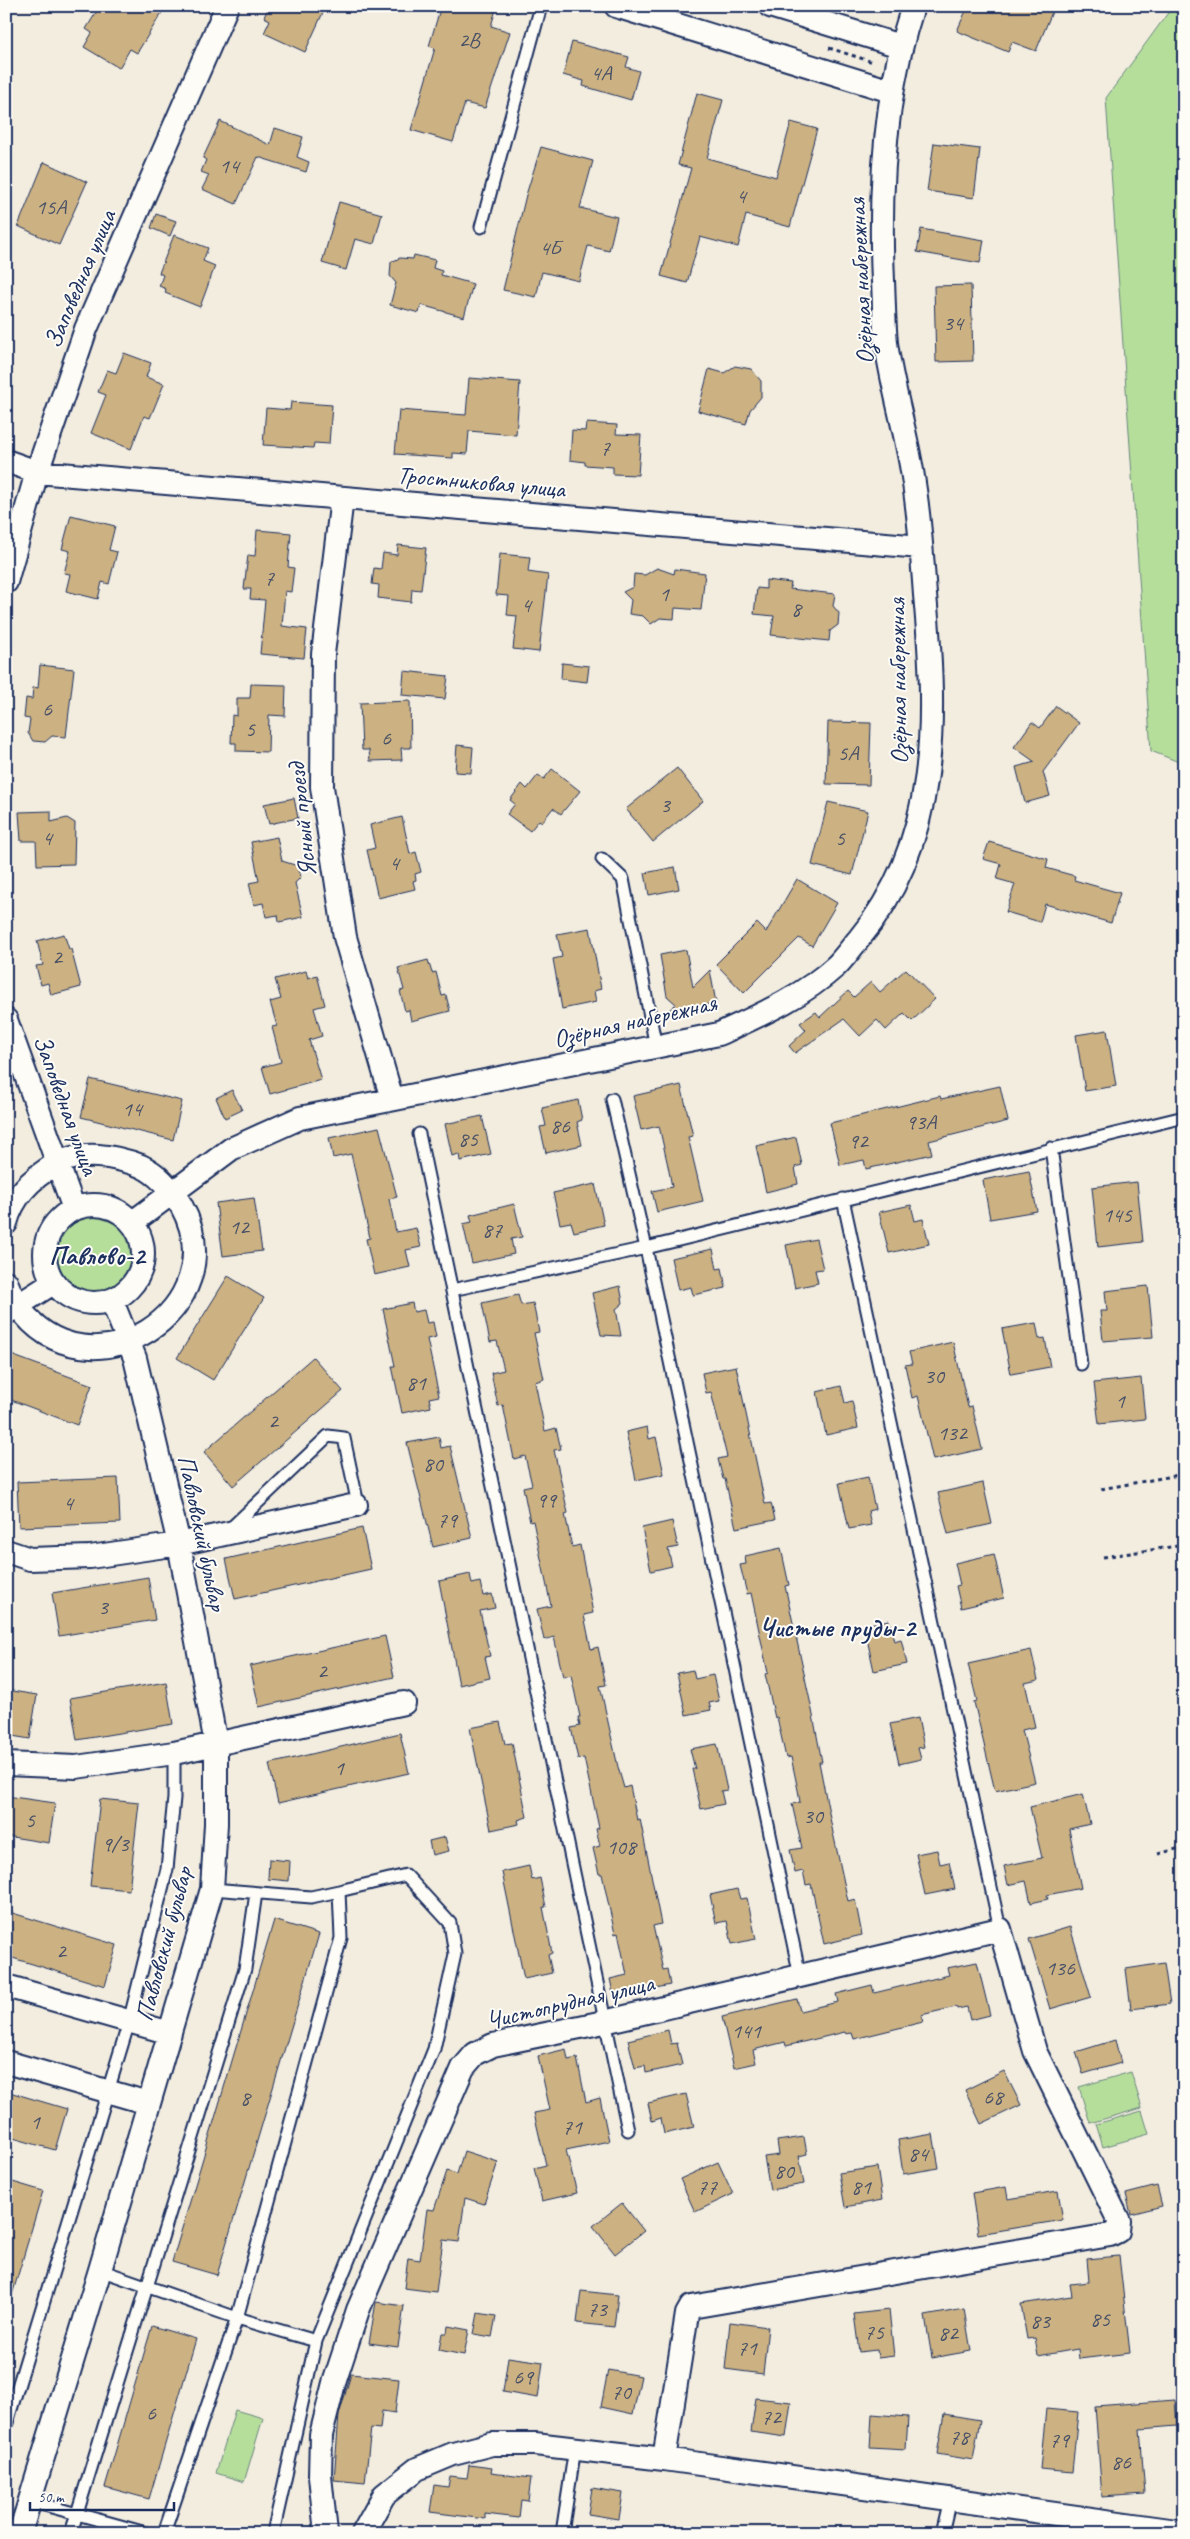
<svg xmlns="http://www.w3.org/2000/svg" width="1190" height="2539" font-family="Caveat,sans-serif">
	<style>
		.green { fill: #b6de9b; stroke: #68867c }
		.building { fill: #ccb182; stroke: #1b2f5e }
		.lines { fill: none; stroke-linecap: round; stroke-linejoin: round }
		.lane-casing { stroke: #1b2f5e; stroke-width: 15 }
		.street-casing { stroke: #1b2f5e; stroke-width: 26 }
		.path { stroke: #1b2f5e; stroke-width: 3; stroke-dasharray: 4 4; stroke-linecap: butt }
		.lane { stroke: #fdfcf7; stroke-width: 11 }
		.street { stroke: #fdfcf7; stroke-width: 22 }
		.labels { text-anchor: middle; dominant-baseline: central; stroke-width: 4; stroke-linejoin: round; paint-order: stroke }
		.number-label { font-size: 22px; fill: #475067 }
		.street-label { font-size: 25px; fill: #1b2f5e; stroke: #fdfcf7 }
		.neighbourhood-label { font-size: 26px; font-weight: bold; fill: #1b2f5e; stroke: #fdfcf7 }
	</style>
	<rect width="100%" height="100%" fill="#f3ede0"/>
	<filter id="ink" filterUnits="userSpaceOnUse"><feTurbulence type="fractalNoise" baseFrequency=".02" numOctaves="2"/><feDisplacementMap in="SourceGraphic" scale="10" xChannelSelector="R" yChannelSelector="G"/><feConvolveMatrix kernelMatrix="1 2 1 2 8 2 1 2 1" color-interpolation-filters="sRGB"/></filter>
	<g filter="url(#ink)">
		<path class="green" d="M1173,6h11v758l-33,-13 -45,-653z
			M55 1255a41 41 0 1 1 82 0a41 41 0 1 1-82 0Z
			M1131,2072l11,36 -52,15 -11,-36z
			M1142,2111l7,23 -46,13 -7,-23z
			M235,2410l28,8 -19,64 -28,-9z"/>
		<path class="building" d="M100,6h66l-29,47 -7,-4 -11,19 -35,-21 8,-14 -6,-4z
			M269,6h57l-21,46 -41,-19 6,-13 -6,-3z
			M441,6h56l-6,20 19,6 -25,76 -20,-5 -12,39 -42,-12 24,-82 -6,-2z
			M968,6h71l13,6 -16,39 -24,-9 -4,10 -51,-21z
			M572,42l57,15 -3,10 13,4 -8,29 -48,-14 1,-5 -21,-6z
			M697,93l26,7 -16,58 69,19 15,-55 26,7 -27,98 -44,-12 -8,32 -38,-10 -13,46 -26,-7 30,-108 -13,-3z
			M220,121l50,24 5,-17 28,9 -6,20 12,5 -3,10 -48,-15 -22,47 -34,-15 7,-14 -8,-3 5,-12 -3,-2z
			M934,143l46,6 -6,49 -47,-7z
			M541,147l52,14 -13,47 37,9 -8,34 -21,-5 -9,35 -37,-9 -6,25 -33,-7 23,-95z
			M44,162l43,20 -28,63 -41,-19z
			M339,202l43,12 -8,30 -19,-5 -9,31 -24,-7z
			M156,214l20,7 -6,15 -19,-8z
			M921,229l63,11 -4,23 -63,-11z
			M174,235l34,13 -5,13 12,5 -15,41 -35,-14 1,-4 -7,-3 4,-11 -4,-2z
			M414,255l21,5 -2,8 9,3 -1,4 32,9 -9,33 -43,-12 -2,8 -29,-8 6,-22 -6,-7 1,-14 9,-4 13,1z
			M971,285l2,76 -37,1 -2,-76z
			M124,353l27,10 -5,14 18,7 -14,34 -6,-2 -13,33 -40,-16 15,-38 -8,-3 9,-22 9,3z
			M735,366l16,3 10,12v16l-11,13 -4,14 -48,-13 11,-42 15,4z
			M469,378l51,4 -4,53 -47,-4 -2,23 -14,-1v5l-58,-4 4,-44 67,5z
			M291,402l41,3 -3,39 -15,-1 -1,5 -50,-3 3,-37 24,2z
			M586,423l31,2 -1,9 25,1 -3,40 -25,-1v-7l-28,-2v-3l-15,-2 2,-30 13,1z
			M71,515l44,11 -6,24 8,2 -8,32 -7,-2 -4,17 -32,-8 4,-17 -6,-1 6,-22 -8,-2z
			M257,530l34,3 -3,34 6,1 -3,24 -6,-1 -3,35 25,3 -3,29 -44,-4 5,-54 -15,-1 1,-10h-7l4,-34 7,1z
			M398,545l28,3 -5,42 -9,-1 -1,13 -33,-4 1,-13 -7,-1 2,-16 7,1 2,-16 14,2z
			M500,554l30,3 -2,15 20,3 -9,77 -26,-3 4,-33 -10,-1 2,-19 -13,-1z
			M657,568l17,6 1,-5 30,4 -4,37 -26,-2 -1,11 -14,-1 -9,6 -8,-8 -14,-2 2,-14 -8,-8 10,-5 1,-13 11,1z
			M766,580l25,3 -1,6 45,5 -2,12 6,7 -1,12 -8,6 -1,10 -58,-6 3,-19 -20,-2 3,-26 9,1z
			M562,663l27,3 -2,16 -26,-3z
			M40,665l34,4 -8,68 -14,-1 -7,6 -12,-1 -5,-8 2,-14 -6,-1 2,-20 6,1 1,-12 5,1z
			M404,671l44,5 -3,23 -43,-4z
			M251,684l35,1 -1,31 -16,-1 -1,37 -32,-1v-8h-5l1,-28 5,1v-18h13z
			M410,701l1,47h-10l1,12 -32,1 -1,-11h-7l-2,-47z
			M1056,706l23,17 -36,49 7,24 -25,7 -9,-36 19,-5 -21,-15 18,-25 8,6z
			M828,722l43,1 -2,62 -43,-1z
			M457,745l16,2 -2,26 -16,-1z
			M677,768l26,33 -50,41 -27,-33z
			M552,769l28,22 -19,23 -8,-6 -11,14 -3,-2 -9,11 -23,-17 8,-10 -5,-4 12,-16 5,5 11,-14 6,4z
			M294,798l4,20 -29,6 -5,-20z
			M828,802l40,9 -16,64 -40,-10z
			M51,811v11l16,-4 8,5 -1,41 -37,1 -1,-24h-15l-2,-29z
			M402,817l8,37 6,-2 5,20 -6,2 1,6 -3,1 2,8 -37,9 -11,-48 8,-2 -5,-23z
			M277,837l5,24 16,5 3,11 -6,6 8,34 -24,5 -1,-7 -12,2 -3,-14 -9,2 -5,-22 10,-2 -8,-39z
			M989,842l59,17 -2,9 29,8 -1,4 46,13 -9,30 -66,-19 -5,18 -34,-10 9,-28 -18,-5 4,-15 -18,-5z
			M675,867l4,22 -30,6 -4,-22z
			M797,879l40,24 -25,43 -13,-8 -55,55 -28,-29 41,-41 9,9z
			M590,928l11,61 -7,2 2,11 -34,7 -9,-50 9,-2 -5,-23z
			M64,934l5,15h2l10,38 -30,8 -3,-12 -7,2 -5,-19 7,-1 -6,-24z
			M686,950l7,37 17,-17 6,33 -48,8 8,-7 -9,-8 -7,-41z
			M428,960l4,13 4,-1 6,24 4,-1 4,16 -39,10 -2,-11 -4,1 -5,-20 4,-1 -6,-22z
			M906,969l29,30 -23,22 -8,-8 -18,17 -9,-10 -17,16 -16,-17 -49,34 -6,-7 17,-16 -6,-7 16,-11 4,5 28,-26 6,6 17,-15 9,10z
			M306,971l2,7 9,-3 8,30 -11,3 8,28 -13,4 12,40 -51,14 -8,-27 19,-5 -9,-35 5,-1 -7,-24 11,-3 -6,-20z
			M1107,1030l9,56 -31,5 -9,-56z
			M90,1079l92,22 -9,39 -92,-23z
			M681,1085l12,51 -5,1 15,64 -46,11 -5,-21 20,-4 -4,-21 -9,-40 -18,4 -8,-34z
			M1000,1086l8,35 -79,20 3,13 -66,15 -2,-9 -24,5 -10,-42 110,-27 1,3z
			M232,1090l10,20 -17,8 -9,-20z
			M578,1100l4,20 -5,2 5,23 -36,8 -6,-26 6,-1 -4,-18z
			M482,1116l9,38 -31,7 -1,-7 -7,2 -7,-32z
			M379,1127l18,70 -8,2 7,33 20,-4 5,19 -15,3 4,17 -36,8 -8,-36 4,-1 -19,-84 -18,4 -4,-20z
			M796,1137l6,28 -7,2 3,17 -32,8 -10,-46z
			M1029,1171l8,40 -47,8 -7,-39z
			M1137,1182l6,60 -45,5 -6,-60z
			M595,1184l9,41 -30,7 -3,-10 -11,2 -7,-31z
			M254,1198l8,53 -39,5 -7,-53z
			M514,1204l8,33 -11,2 3,15 -42,9 -9,-39 9,-2 -2,-7z
			M911,1205l4,16 8,-2 6,25 -40,9 -10,-41z
			M816,1239l7,30 -8,1 3,13 -23,5 -9,-43z
			M713,1249l4,20 5,-1 4,20 -33,7 -2,-8 -13,3 -7,-32z
			M228,1276l36,22 -51,82 -36,-22z
			M620,1286l3,17 -7,6 5,27 -20,-1 -9,-42z
			M1148,1286l5,51 -50,4 -3,-30h7l-2,-20z
			M518,1295l3,10 12,-2 6,29 -5,1 10,46 -9,3 3,15 7,34 11,-3 5,21 -7,1 14,63 -3,1 7,33 8,-2 13,68 -9,2 7,34 7,-2 8,38 -6,1 18,81 6,21 6,-2 7,34 3,-1 21,105 -8,2 10,44 4,-1 3,16 -56,12 -4,-18 17,-4 -9,-42 -3,1 -13,-60h-3l-6,-26 7,-2 -4,-17 3,-1 -15,-70 -6,1 -7,-31 9,-2 -2,-9h2l-9,-42 -8,2 -9,-40 -10,3 -7,-31 14,-3 -18,-85 -3,1 -7,-35 9,-2 -7,-29 -11,3 -11,-54 -5,1 -7,-33 13,-3 -7,-29 -7,1 -8,-39z
			M412,1303l2,9 10,-2 3,13 6,-1 3,15 -9,2 12,57 -10,2 2,9 -29,6 -10,-47h3l-12,-57z
			M1036,1323l3,16 6,-1 5,29 -39,7 -9,-45z
			M953,1342l15,65 4,-1 10,43 -49,11 -15,-64 -6,2 -7,-33 7,-1 -3,-12z
			M6,1353l86,32 -15,40 -71,-27z
			M313,1357l30,34 -110,95 -29,-34z
			M736,1366l29,138 6,-1 4,17 -39,8 -11,-49h-2l-5,-20 9,-2 -16,-65 -5,1 -4,-20z
			M1141,1378l4,41 -46,5 -5,-41z
			M841,1386l4,17 7,-2 6,27 -32,7 -9,-43z
			M647,1427l2,12 7,-2 8,37 -28,6 -10,-48z
			M439,1437l2,11 9,-2 22,92 -39,9 -26,-104z
			M868,1477l7,32 -7,2 3,14 -22,4 -10,-46z
			M118,1478l2,45 -101,4 -2,-45z
			M983,1483l9,41 -44,10 -10,-41z
			M672,1521l6,26 -10,2 4,17 -21,5 -9,-43z
			M362,1528l9,41 -136,30 -9,-40z
			M781,1548l8,37 -4,1 27,124 10,52h-3l13,66 16,73 7,-2 7,36 -38,9 -13,-60 -5,1 -3,-14 -8,2 -5,-23 12,-2 -10,-44 8,-2 -2,-12 -7,-33 -5,1 -9,-41 -2,1 -10,-44 3,-1 -17,-80 -4,1 -7,-29 6,-1 -1,-8z
			M994,1554l10,44 -43,10 -5,-22 4,-1 -5,-22z
			M470,1574l2,10 8,-2 3,14 9,-2 3,14 -15,3 10,45 -5,1 5,21 -31,7 -20,-104z
			M148,1577l7,43 -96,16 -7,-43z
			M889,1620l5,21 7,-2 6,25 -33,7 -10,-46z
			M385,1636l9,41 -135,30 -9,-41z
			M1031,1650l7,30 -13,3 10,44 -13,3 13,52 -40,9 -21,-89 3,-1 -9,-37z
			M693,1670l2,9 18,-4 6,26 -10,2 2,7 -25,5 -9,-42z
			M166,1682l7,42 -96,16 -7,-42z
			M6,1690l31,5 -7,44 -24,-4z
			M918,1718l6,29 -6,1 3,11 -22,5 -9,-40z
			M500,1722l5,22 7,-1 15,74 -9,3 1,4 -28,6 -21,-102z
			M400,1733l9,40 -131,30 -9,-39z
			M717,1744l10,46 -6,1 3,13 -23,5 -9,-40h3l-5,-20z
			M1083,1794l7,30 -21,5 12,59 -34,7 1,4 -17,4 -5,-22 -18,4 -4,-19 38,-8 -12,-51z
			M6,1796l49,7 -6,40 -43,-7z
			M100,1799l39,4 -10,87 -39,-4z
			M445,1837l4,14 -17,4 -3,-14z
			M937,1850l3,14 9,-2 6,27 -30,6 -9,-41z
			M269,1859l21,2 -1,20 -21,-2z
			M529,1866l3,14 8,-2 6,29h-3l9,46 -4,2 4,18 -28,6 -22,-107z
			M737,1889l3,10 7,-1 9,41 -24,5 -5,-23 -11,2 -6,-28z
			M6,1911l111,34 -12,41 -99,-30z
			M274,1920l45,14 -102,341 -45,-13z
			M1070,1927l21,70 -41,12 -21,-70z
			M977,1962l13,53 -20,5 -3,-13 -10,2 -1,-2 -35,8 2,7 -69,17 -2,-6 -6,1 -1,-2 -59,14 -1,-4 -32,8 3,13 -22,5 -12,-51 75,-18 3,12 38,-9 -2,-8 36,-9 2,8 75,-18 -2,-7z
			M1164,1963l6,41 -39,5 -5,-40z
			M668,2030l3,14 6,-1 5,22 -36,8 -1,-7 -10,2 -7,-28z
			M1115,2040l6,23 -38,11 -7,-22z
			M566,2049l2,11 9,-2 9,44 14,-4 9,43 -43,9 11,43 -35,8 -8,-33 12,-3 -12,-52 16,-3 -12,-54z
			M1004,2071l17,34 -40,19 -16,-34z
			M6,2091l61,18 -12,41 -49,-14z
			M686,2094l8,33 -30,7 -3,-16 -9,3 -4,-18z
			M933,2134l6,34 -36,6 -5,-34z
			M804,2137l3,17 -8,2 5,28 -34,6 -6,-33 15,-2 -2,-14z
			M464,2151l34,11 -14,42 -19,-6 -6,44 -16,-2 -7,52 -32,-4 4,-30 12,2 7,-51 7,1 13,-39 10,3z
			M718,2162l15,32 -38,18 -15,-33z
			M877,2167l5,33 -37,7 -6,-34z
			M6,2180l37,11 -33,111h-4z
			M1157,2186l5,20 -31,8 -5,-20z
			M1006,2187l2,12 50,-8 5,29 -85,14 -6,-41z
			M622,2203l22,28 -29,23 -22,-28z
			M1119,2256l11,97 -51,6 -1,-10 -40,7 -3,-18 -8,1 -6,-35 51,-8 -2,-12 19,-2 -2,-23z
			M581,2291l37,4 -4,32 -37,-4z
			M376,2302l28,4 -6,41 -29,-4z
			M964,2309l7,42 -39,7 -7,-42z
			M889,2310l5,46 -16,2 -1,-8 -18,2 -5,-38z
			M478,2313l18,3 -4,21 -18,-3z
			M730,2322l38,5 -5,47 -38,-5z
			M152,2326l44,13 -47,160 -44,-12z
			M448,2326l21,4 -5,25 -25,-5 3,-17h5z
			M508,2357l35,5 -5,36 -35,-6z
			M608,2370l33,6 -8,38 -32,-7z
			M351,2374l48,5 -4,34 -13,-2 -2,18 -9,-1 -6,55 -31,-3 5,-65z
			M756,2398l35,4 -5,35 -35,-5z
			M1175,2400l2,26 -37,3 5,65 -43,3 -7,-91z
			M1046,2409l32,3 -6,60 -32,-3z
			M872,2414l36,3 -2,33 -36,-2z
			M944,2414l36,6 -7,40 -36,-6z
			M469,2465l23,3 -1,5 40,5 -3,23 -7,-1 -2,18 -34,-4v5l-55,-7 4,-27 14,2 2,-11 17,2z
			M592,2488l31,5 -4,26 -31,-5z"/>
		<g class="lines">
			<g class="lane-casing">
				<path id="lane" d="M481,227l60,-221
					M602,859l21,20 33,168
					M612,1099l34,149 154,728
					M419,1134l209,996
					M1051,1148l30,216
					M843,1199l157,730
					M452,1290l194,-42 538,-131
					M231,1528l97,-92 16,2 12,57v10
					M100,2270l137,48 79,23
					M6,2426l123,-404 38,-153 7,-71v-45
					M30,2501l116,32
					M71,2533l174,-564 11,-76
					M164,2533l73,-215 104,-380 -2,-47 -28,6 -99,-8
					M273,2533l43,-192 118,-292 21,-95 -5,-31 -44,-48 -67,16
					M562,2533l13,-85
					M942,2533l8,-34"/>
			</g>
			<g class="street-casing">
				<path id="street" d="M616,6l275,85
					M770,6l130,40
					M6,461l31,11 884,75
					M342,498l-19,156 -1,133 23,150 47,162
					M6,582l31,-110 49,-143 141,-323
					M6,1020l68,189
					M45 1254a49 49 0 1 1 98 0a49 49 0 1 1-98 0Z
					M133,1222l98,-73 69,-31 419,-84c41,-19 83,-37 117,-68 8,-8 15,-18 22,-26 83,-99 78,-224 67,-345 -3,-42 -6,-84 -13,-124 -7,-43 -20,-85 -26,-128 -2,-20 -2,-42 -3,-62 -4,-92 1,-187 30,-275
					M6,1223c7,-27 27,-46 50,-59 26,-14 59,-8 85,2 17,8 30,23 40,39 58,104 -94,199 -163,101 -5,-6 -8,-16 -12,-24
					M6,1313l47,-30
					M6,1551l24,8 60,-2 89,-13 177,-39
					M6,1764l70,3 98,-14 230,-50
					M6,1986l164,47
					M6,2062l142,41
					M20,2533l80,-263 112,-381 4,-65v-80l-37,-200 -44,-186 -23,-57
					M326,2533l-6,-57 1,-41 13,-52 24,-73 105,-242 12,-14 18,-9 111,-23 396,-93 35,122 84,170 -1,10 -8,4 -419,72 -4,7 -23,145
					M363,2533l21,-38 33,-26 36,-15 39,-10h43l129,15 520,73"/>
			</g>
			<path class="path" d="M829,48l44,14
				M1101,1489l83,-15
				M1103,1557l81,-12
				M1158,1854l26,-7"/>
			<use href="#lane" class="lane"/>
			<use href="#street" class="street"/>
		</g>
	</g>
	<g class="labels">
		<g class="number-label">
			<text x="469" y="40">2В</text>
			<text x="601" y="73">4А</text>
			<text x="229" y="166">14</text>
			<text x="741" y="196">4</text>
			<text x="51" y="207">15А</text>
			<text x="550" y="248">4Б</text>
			<text x="953" y="323">34</text>
			<text x="605" y="448">7</text>
			<text x="269" y="578">7</text>
			<text x="664" y="594">1</text>
			<text x="526" y="605">4</text>
			<text x="796" y="609">8</text>
			<text x="47" y="709">6</text>
			<text x="250" y="729">5</text>
			<text x="386" y="738">6</text>
			<text x="848" y="753">5А</text>
			<text x="665" y="805">3</text>
			<text x="47" y="838">4</text>
			<text x="840" y="838">5</text>
			<text x="394" y="863">4</text>
			<text x="57" y="957">2</text>
			<text x="132" y="1109">14</text>
			<text x="921" y="1122">93А</text>
			<text x="560" y="1126">86</text>
			<text x="468" y="1139">85</text>
			<text x="858" y="1141">92</text>
			<text x="1117" y="1215">145</text>
			<text x="239" y="1227">12</text>
			<text x="492" y="1230">87</text>
			<text x="934" y="1376">30</text>
			<text x="416" y="1383">81</text>
			<text x="1120" y="1401">1</text>
			<text x="273" y="1421">2</text>
			<text x="952" y="1433">132</text>
			<text x="433" y="1464">80</text>
			<text x="546" y="1500">99</text>
			<text x="68" y="1503">4</text>
			<text x="447" y="1520">79</text>
			<text x="103" y="1607">3</text>
			<text x="322" y="1671">2</text>
			<text x="339" y="1768">1</text>
			<text x="813" y="1816">30</text>
			<text x="30" y="1820">5</text>
			<text x="115" y="1844">9/3</text>
			<text x="621" y="1847">108</text>
			<text x="61" y="1951">2</text>
			<text x="1060" y="1968">136</text>
			<text x="746" y="2031">141</text>
			<text x="993" y="2097">68</text>
			<text x="245" y="2098">8</text>
			<text x="35" y="2122">1</text>
			<text x="572" y="2127">71</text>
			<text x="918" y="2154">84</text>
			<text x="784" y="2171">80</text>
			<text x="707" y="2187">77</text>
			<text x="861" y="2187">81</text>
			<text x="597" y="2309">73</text>
			<text x="1100" y="2319">85</text>
			<text x="1040" y="2321">83</text>
			<text x="874" y="2332">75</text>
			<text x="948" y="2333">82</text>
			<text x="747" y="2348">71</text>
			<text x="523" y="2377">69</text>
			<text x="621" y="2392">70</text>
			<text x="151" y="2413">6</text>
			<text x="771" y="2417">72</text>
			<text x="959" y="2437">78</text>
			<text x="1059" y="2440">79</text>
			<text x="1121" y="2462">86</text>
		</g>
		<g class="street-label">
			<text transform="translate(80 279) rotate(-67)">Заповедная улица</text>
			<text transform="translate(861 281) rotate(-93)">Озёрная набережная</text>
			<text transform="translate(481 482) rotate(5)">Тростниковая улица</text>
			<text transform="translate(898 681) rotate(-91)">Озёрная набережная</text>
			<text transform="translate(302 820) rotate(-96)">Ясный проезд</text>
			<text transform="translate(635 1021) rotate(-13)">Озёрная набережная</text>
			<text transform="translate(66 1105) rotate(70)">Заповедная улица</text>
			<text transform="translate(202 1533) rotate(78)">Павловский бульвар</text>
			<text transform="translate(164 1944) rotate(-75)">Павловский бульвар</text>
			<text transform="translate(570 2002) rotate(-13)">Чистопрудная улица</text>
		</g>
		<g class="neighbourhood-label">
			<text x="97" y="1255">Павлово-2</text>
			<text x="837" y="1627">Чистые пруды-2</text>
		</g>
	</g>
	<rect width="1190" height="2539" fill="none" stroke="#fdfcf7" stroke-width="25"/>
	<rect x="12" y="12" width="1165" height="2514" fill="none" stroke="#1b2f5e" stroke-width="2" filter="url(#ink)"/>
	<path d="M30 2502v8h144v-8" fill="none" stroke="#1b2f5e" stroke-width="2.5"/>
	<text x="38" y="2502" font-size="15" fill="#1b2f5e" stroke="#fdfcf7" stroke-width="4" paint-order="stroke">50 m</text>
</svg>
